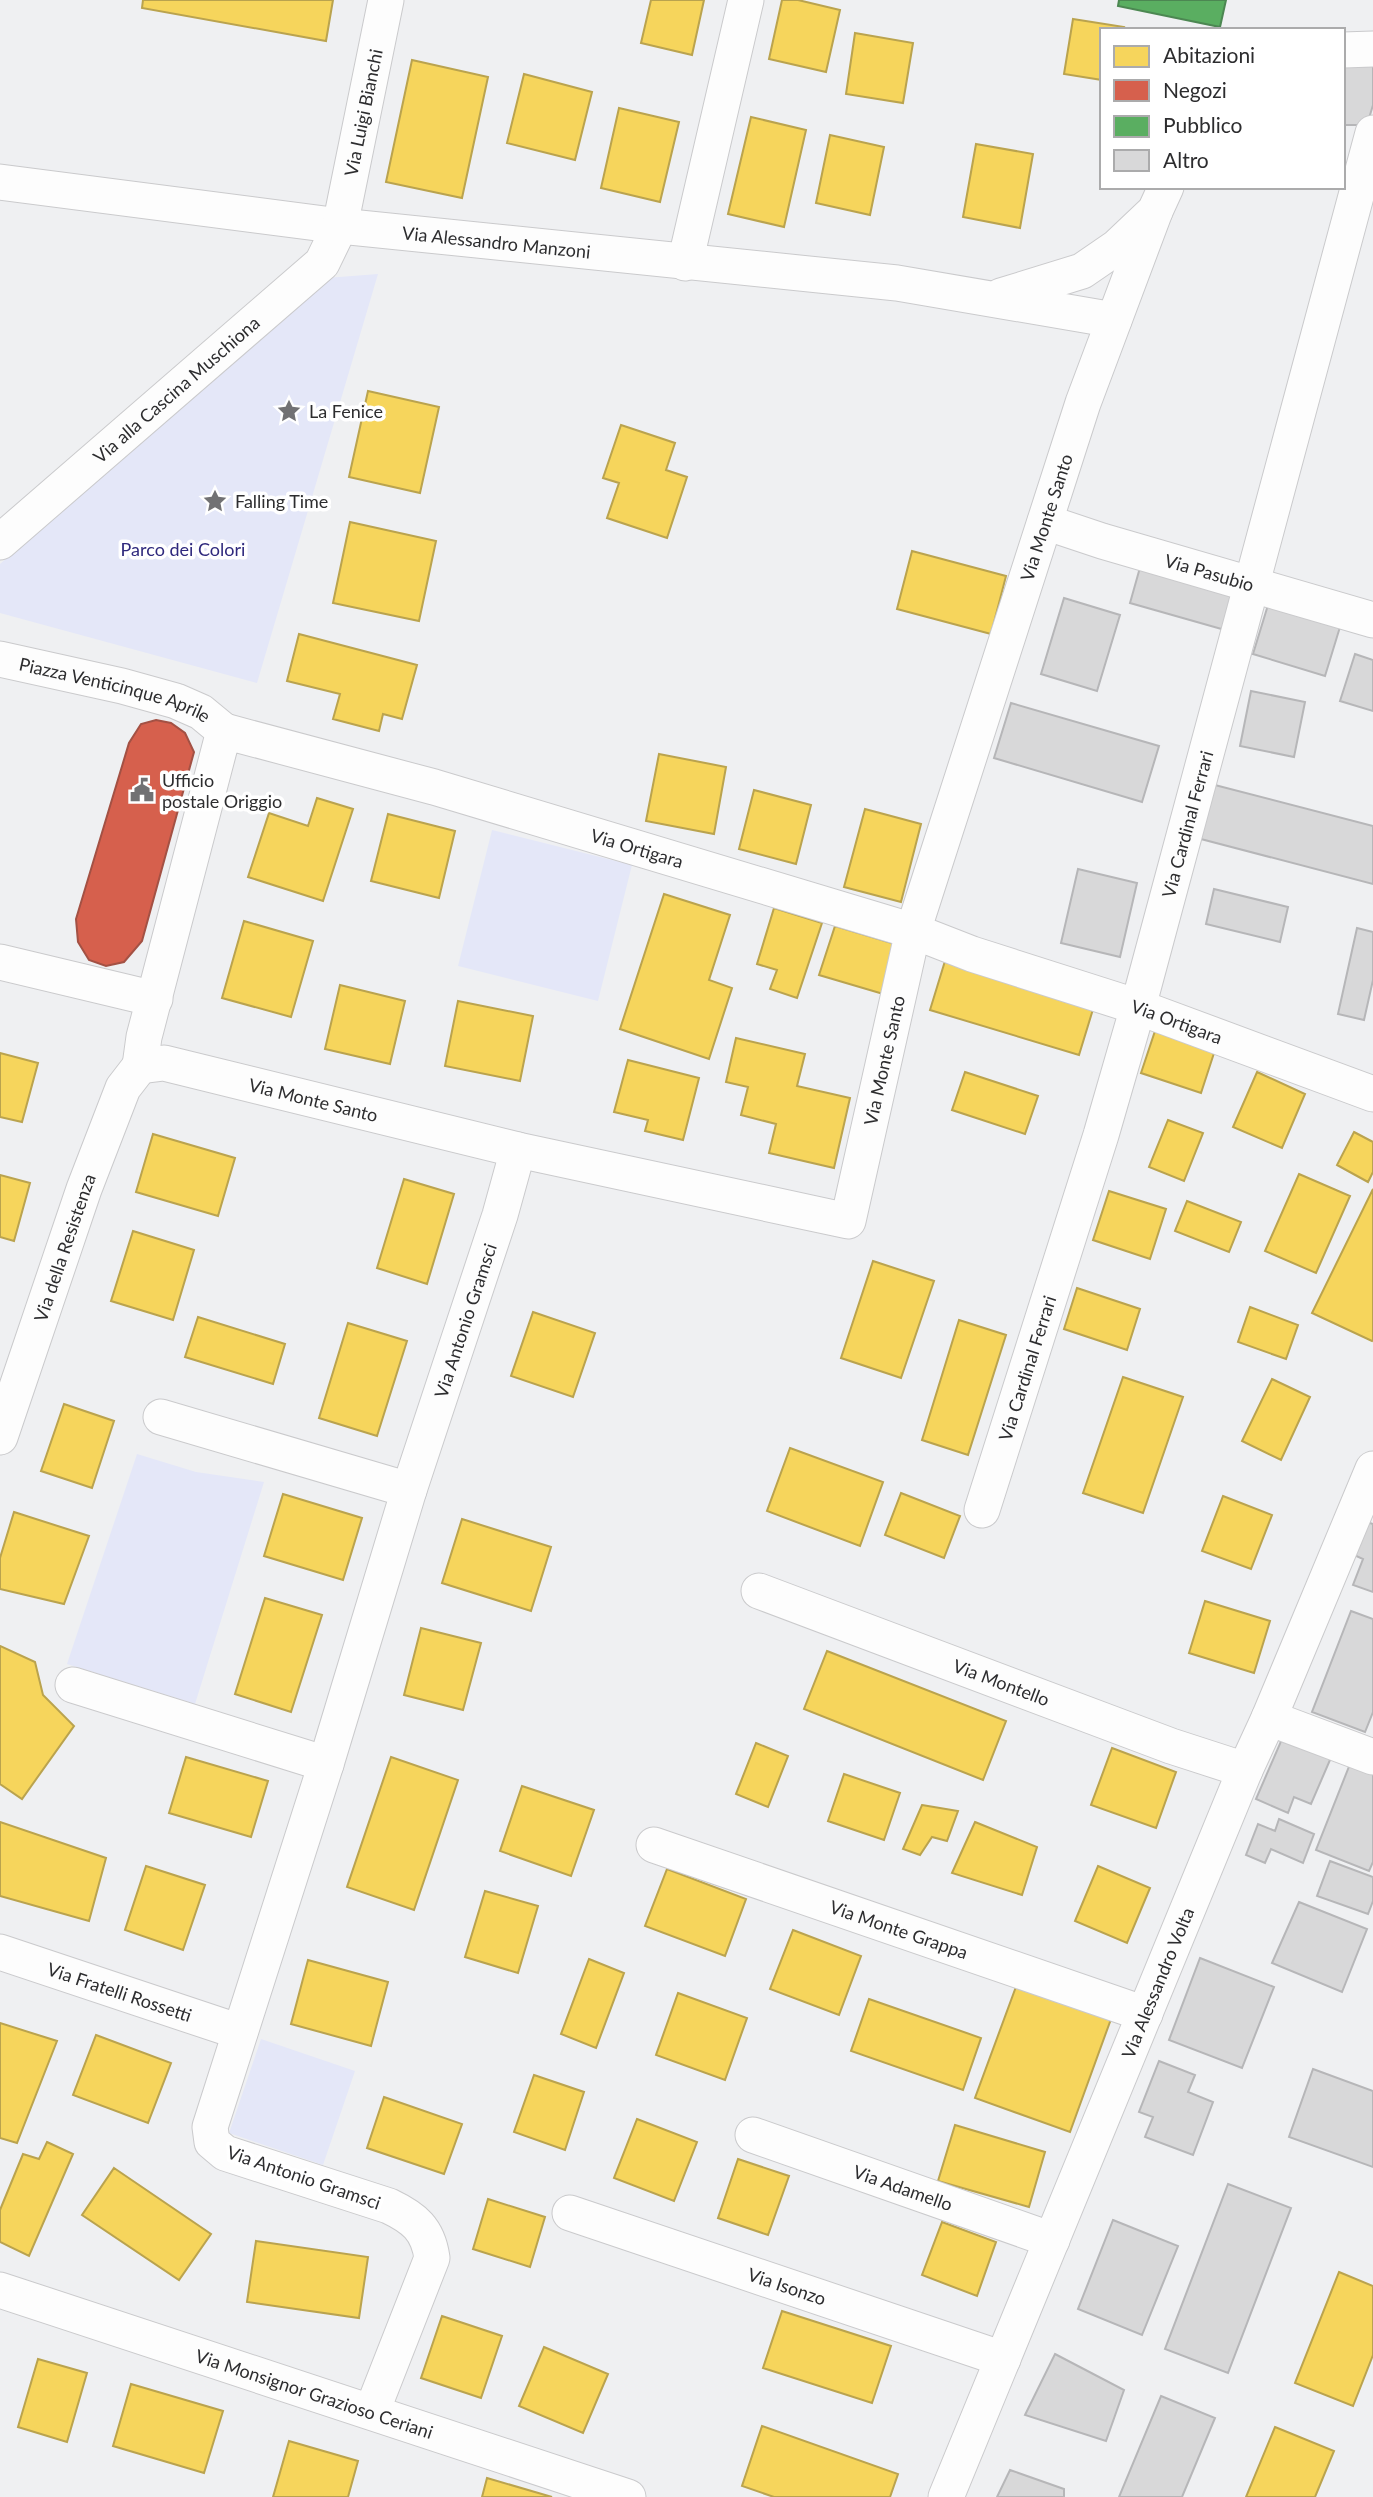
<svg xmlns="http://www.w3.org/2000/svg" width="1373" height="2497" font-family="Lato,sans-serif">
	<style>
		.green { fill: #e4e7f8 }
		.homes { fill: #f6d55c; stroke: #baa34e; stroke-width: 2 }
		.shops { fill: #d6604d; stroke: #a35144; stroke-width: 2 }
		.public { fill: #5aae61; stroke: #4c8752; stroke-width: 2 }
		.building { fill: #d8d8d9; stroke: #b6b6b8; stroke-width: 2 }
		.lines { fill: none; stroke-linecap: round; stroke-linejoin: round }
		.minor-casing { stroke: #cacacc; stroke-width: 37 }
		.minor { stroke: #fdfdfd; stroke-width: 35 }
		.labels { text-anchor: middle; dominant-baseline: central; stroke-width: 7; stroke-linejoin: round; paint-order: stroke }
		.street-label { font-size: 18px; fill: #2d2d2f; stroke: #fff }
		.poi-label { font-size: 18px; fill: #2d2d2f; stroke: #fff; text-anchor: start }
		.park-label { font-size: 18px; fill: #2f297d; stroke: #fff }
	</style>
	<rect width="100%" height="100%" fill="#eff0f2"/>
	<path class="green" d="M378,274l-121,409 -257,-70v-49l326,-286z
		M492,830l140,35 -34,136 -140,-35z
		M137,1454l59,18 68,10 -69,222 -128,-40z
		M261,2039l94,32 -32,94 -94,-32z"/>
	<path class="homes" d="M143,0h190l-7,41 -184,-33z
		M651,0h53l-12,55 -51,-12z
		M782,0h16l42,10 -14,62 -57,-13z
		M1073,19l51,8 -1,3h-21v50l-38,-6z
		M855,33l58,10 -10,60 -57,-9z
		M412,60l76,17 -26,121 -76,-16z
		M524,74l68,18 -17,68 -68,-17z
		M619,108l60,14 -19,80 -59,-14z
		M751,117l55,13 -22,97 -56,-13z
		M830,135l54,12 -14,68 -54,-12z
		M976,144l57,10 -13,74 -57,-11z
		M368,391l71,16 -19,86 -71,-16z
		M621,425l54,18 -9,27 21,7 -20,61 -60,-20 12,-35 -16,-5z
		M350,522l86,19 -17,80 -86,-18z
		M912,551l94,25 -15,58 -94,-25z
		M299,634l118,31 -15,54 -19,-5 -4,17 -46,-12 7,-25 -53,-13z
		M659,754l67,13 -12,67 -68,-13z
		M754,790l57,15 -15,59 -57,-15z
		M317,798l36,11 -30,92 -75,-24 21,-64 39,13z
		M865,809l56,15 -20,78 -57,-15z
		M388,814l67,17 -16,67 -68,-17z
		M664,894l66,21 -21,65 23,8 -23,71 -89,-30z
		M774,908l48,15 -25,75 -27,-9 7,-19 -20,-6z
		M244,921l69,20 -22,76 -69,-19z
		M835,926l70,21 -15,49 -71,-21z
		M945,961l149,45 -15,49 -149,-45z
		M340,985l65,16 -15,63 -65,-15z
		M458,1001l75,15 -13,65 -75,-15z
		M1156,1028l60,19 -15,46 -60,-20z
		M736,1038l69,16 -8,32 53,12 -16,70 -65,-15 7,-29 -35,-9 7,-28 -22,-5z
		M0,1053l38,10 -16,59 -22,-5z
		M628,1060l71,18 -16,62 -38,-9 3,-11 -34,-8z
		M965,1072l73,24 -13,38 -73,-24z
		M1257,1072l48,22 -23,54 -49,-21z
		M1168,1120l35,13 -19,48 -35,-14z
		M1354,1132l19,10v30l-5,10 -31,-17z
		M153,1134l82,24 -17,58 -82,-24z
		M1299,1174l51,22 -34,77 -51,-22z
		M0,1175l30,8 -16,58 -14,-4z
		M404,1179l50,15 -27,90 -50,-16z
		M1373,1189v151l-1,1 -60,-28z
		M1109,1191l57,18 -16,50 -57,-19z
		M1187,1201l54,21 -12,30 -54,-21z
		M133,1231l61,19 -21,70 -62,-19z
		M873,1261l61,20 -33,97 -60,-20z
		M1077,1288l63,21 -13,41 -63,-21z
		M1250,1307l48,18 -12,34 -48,-17z
		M533,1312l62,21 -22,64 -62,-21z
		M198,1317l87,27 -12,40 -88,-27z
		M959,1320l47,15 -38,120 -46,-15z
		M348,1323l59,18 -30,95 -58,-18z
		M1123,1377l60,20 -40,116 -60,-20z
		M1272,1379l38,18 -29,63 -39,-19z
		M64,1404l50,17 -22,67 -51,-17z
		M790,1448l93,34 -23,64 -93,-35z
		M901,1493l59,23 -16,42 -59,-23z
		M283,1494l79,24 -19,62 -79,-24z
		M1223,1496l49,19 -21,54 -49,-18z
		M14,1512l75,24 -25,68 -64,-15v-31z
		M462,1519l89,28 -20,64 -89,-28z
		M265,1598l57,17 -31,97 -56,-18z
		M1205,1601l65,20 -16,52 -65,-20z
		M421,1628l60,15 -18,67 -59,-15z
		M0,1646l35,16 8,33 31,31 -52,73 -22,-15z
		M827,1651l179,70 -23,59 -179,-71z
		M756,1743l32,13 -20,51 -32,-13z
		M1112,1748l64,24 -20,56 -65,-23z
		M186,1757l82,24 -17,56 -82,-24z
		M391,1757l67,23 -44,130 -67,-23z
		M844,1774l56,19 -16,47 -56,-19z
		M522,1786l72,24 -23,66 -71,-25z
		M922,1805l36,6 -11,30 -15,-4 -12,18 -17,-6z
		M0,1822l106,36 -17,63 -89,-25z
		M975,1822l62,25 -15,48 -70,-22z
		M146,1866l59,19 -22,65 -58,-20z
		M1098,1866l52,22 -23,55 -52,-22z
		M667,1869l79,30 -21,57 -80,-30z
		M485,1891l53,15 -20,67 -53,-16z
		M793,1930l68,26 -22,59 -69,-26z
		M589,1959l35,14 -28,75 -35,-14z
		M308,1960l80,22 -17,64 -80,-22z
		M1017,1984l94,35 -41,113 -95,-34z
		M678,1993l69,25 -22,62 -69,-25z
		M869,1999l112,39 -18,52 -112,-39z
		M0,2023l57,18 -40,102 -17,-5z
		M96,2035l75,28 -23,60 -75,-28z
		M534,2075l50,17 -19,58 -51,-18z
		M384,2097l78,27 -18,50 -77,-26z
		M637,2119l60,23 -23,59 -60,-23z
		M955,2125l90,27 -16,55 -91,-26z
		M47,2142l26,12 -44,102 -29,-14v-32l23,-56 16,5z
		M738,2159l51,17 -21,59 -50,-17z
		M114,2168l97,66 -32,46 -97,-65z
		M488,2199l57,18 -15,50 -57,-18z
		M942,2222l54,20 -19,54 -55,-21z
		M256,2241l112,16 -9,61 -112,-16z
		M1339,2272l34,14v69l-20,51 -58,-23z
		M782,2311l109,35 -19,57 -109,-35z
		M442,2316l60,20 -21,62 -60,-20z
		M544,2347l64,27 -25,59 -64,-27z
		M38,2359l49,14 -20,69 -49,-15z
		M131,2384l92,27 -19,62 -91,-27z
		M762,2426l136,48 -8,23h-116l-32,-11z
		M1275,2427l59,24 -19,46h-69z
		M289,2441l69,20 -10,36h-75z
		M487,2478l65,19h-70z"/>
	<path class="shops" d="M156,720l15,3 14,10 9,19 -52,189 -18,21 -18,4 -17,-6 -11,-18 -2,-23 53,-176 12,-19z"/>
	<path class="public" d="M1119,0h107l-6,27 -102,-21z"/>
	<path class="building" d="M1373,64v41l-6,20h-24v-59z
		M1141,564l95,28 -11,38 -95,-27z
		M1064,598l56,17 -23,76 -56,-17z
		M1268,605l72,22 -15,49 -72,-22z
		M1355,654l18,6v51l-33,-10z
		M1251,691l54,11 -11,55 -54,-11z
		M1011,703l148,43 -17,56 -148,-44z
		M1211,784l162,42v58l-176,-46z
		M1078,869l59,14 -17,74 -59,-14z
		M1214,889l74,18 -8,35 -74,-18z
		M1357,928l16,4v48l-9,40 -26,-6z
		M1367,1522l6,2v68l-20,-7 10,-26 -9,-4z
		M1351,1611l22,8v93l-8,20 -53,-20z
		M1285,1732l48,21 -22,51 -17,-7 -6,16 -32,-14z
		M1350,1764l23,10v88l-4,9 -53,-21z
		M1279,1819l35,15 -11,29 -32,-14 -6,14 -19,-8 12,-31 17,7z
		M1330,1861l43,16v24l-5,13 -51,-18z
		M1299,1902l68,27 -25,63 -70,-29z
		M1200,1958l74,29 -32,81 -73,-28z
		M1159,2061l36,14 -7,17 25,10 -20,53 -48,-18 8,-20 -14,-5z
		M1313,2069l60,22v76l-84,-30z
		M1228,2184l63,24 -63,165 -63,-24z
		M1113,2220l65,26 -36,89 -64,-26z
		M1055,2354l69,36 -18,51 -81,-26z
		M1161,2396l54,22 -33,79h-63z
		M1010,2470l54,19v8h-67z"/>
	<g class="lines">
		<g class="minor-casing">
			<g id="minor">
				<path d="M1343,50l30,-1"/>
				<path id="s1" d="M0,182l340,44 557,57 217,37"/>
				<path d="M685,263l61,-263"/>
				<path d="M1001,296l81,-25 35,-24 38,-36 11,-24"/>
				<path id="s2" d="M1045,522l57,19 271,79"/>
				<path id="s3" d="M0,542l322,-279 18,-37 46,-226"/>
				<path id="s4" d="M0,659l122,27 54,15 25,11 23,19"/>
				<path d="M0,962l155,37"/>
				<path id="s5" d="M140,1066l24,-3 354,87 330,71 65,-290 170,-528 72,-192"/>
				<path id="s6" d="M140,1066l4,-29 80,-306 210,56 479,144 59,23 166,53 235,87"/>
				<path d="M161,1417l248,73"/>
				<path id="s7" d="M0,1437l84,-248 39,-101 17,-22"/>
				<path id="s8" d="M982,1510l119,-375 37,-128 235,-874"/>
				<path id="s9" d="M759,1591l412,155 74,24"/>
				<path d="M73,1685l253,79"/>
				<path d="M1269,1718l104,39"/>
				<path id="s10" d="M654,1845l491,169"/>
				<path id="s11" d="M0,1952l240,80"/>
				<path id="s12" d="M753,2135l299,105"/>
				<path id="s13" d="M570,2213l433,146"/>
				<path id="s14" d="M0,2290l628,207"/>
				<path id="s15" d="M372,2411l60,-153c-4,-29 -18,-40 -43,-52l-164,-53 -13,-11 -2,-15 116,-363 83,-274 91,-275 18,-65"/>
				<path id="s16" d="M946,2497l299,-727 24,-52 104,-249"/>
			</g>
		</g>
		<use href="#minor" class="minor"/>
	</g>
	<defs>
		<g id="sight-bare" transform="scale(1.89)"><path d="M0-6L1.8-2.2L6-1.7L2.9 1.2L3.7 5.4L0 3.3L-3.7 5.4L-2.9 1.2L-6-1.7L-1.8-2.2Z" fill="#717173" stroke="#fff" stroke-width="2.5" paint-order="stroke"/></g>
		<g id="civic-bare" transform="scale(1.89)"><path d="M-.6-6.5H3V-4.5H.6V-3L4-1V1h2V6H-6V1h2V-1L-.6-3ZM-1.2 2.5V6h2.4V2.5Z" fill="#717173" stroke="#fff" stroke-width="2.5" paint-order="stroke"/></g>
	</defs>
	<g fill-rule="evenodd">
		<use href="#sight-bare" x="289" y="411"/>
		<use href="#sight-bare" x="215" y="501"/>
		<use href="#civic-bare" x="142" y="790"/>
	</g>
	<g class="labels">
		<g class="street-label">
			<text stroke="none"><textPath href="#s3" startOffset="583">Via Luigi Bianchi</textPath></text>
			<text stroke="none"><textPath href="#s1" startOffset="500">Via Alessandro Manzoni</textPath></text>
			<text stroke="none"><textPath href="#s3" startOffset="233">Via alla Cascina Muschiona</textPath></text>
			<text stroke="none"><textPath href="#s5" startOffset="1458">Via Monte Santo</textPath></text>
			<text stroke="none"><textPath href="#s2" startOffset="172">Via Pasubio</textPath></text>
			<text stroke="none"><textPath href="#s4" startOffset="119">Piazza Venticinque Aprile</textPath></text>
			<text stroke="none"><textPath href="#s8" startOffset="716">Via Cardinal Ferrari</textPath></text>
			<text stroke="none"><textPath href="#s6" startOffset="775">Via Ortigara</textPath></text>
			<text stroke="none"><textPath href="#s6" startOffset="1342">Via Ortigara</textPath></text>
			<text stroke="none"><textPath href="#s5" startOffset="891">Via Monte Santo</textPath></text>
			<text stroke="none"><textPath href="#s5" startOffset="178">Via Monte Santo</textPath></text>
			<text stroke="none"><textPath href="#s7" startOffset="200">Via della Resistenza</textPath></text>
			<text stroke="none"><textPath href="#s15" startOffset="1286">Via Antonio Gramsci</textPath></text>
			<text stroke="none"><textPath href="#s8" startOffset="149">Via Cardinal Ferrari</textPath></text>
			<text stroke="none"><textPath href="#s9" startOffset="259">Via Montello</textPath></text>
			<text stroke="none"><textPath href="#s10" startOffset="259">Via Monte Grappa</textPath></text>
			<text stroke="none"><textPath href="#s16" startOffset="556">Via Alessandro Volta</textPath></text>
			<text stroke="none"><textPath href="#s11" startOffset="126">Via Fratelli Rossetti</textPath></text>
			<text transform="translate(304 2177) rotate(19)">Via Antonio Gramsci</text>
			<text stroke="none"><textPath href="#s12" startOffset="159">Via Adamello</textPath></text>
			<text stroke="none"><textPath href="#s13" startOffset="229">Via Isonzo</textPath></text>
			<text stroke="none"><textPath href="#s14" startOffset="331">Via Monsignor Grazioso Ceriani</textPath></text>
		</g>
		<g class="poi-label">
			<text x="309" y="411">La Fenice</text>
			<text x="235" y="501">Falling Time</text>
			<text x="162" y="780">Ufficio<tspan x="162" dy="21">postale Origgio</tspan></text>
		</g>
		<g class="park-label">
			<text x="183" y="549">Parco dei Colori</text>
		</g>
	</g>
	<rect x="1100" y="28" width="245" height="161" fill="#ffffff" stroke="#ababac" stroke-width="2"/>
	<rect x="1114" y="46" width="35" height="21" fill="#f6d55c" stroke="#ababac" stroke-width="2"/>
	<text x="1163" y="63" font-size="21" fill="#2d2d2f">Abitazioni</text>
	<rect x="1114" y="80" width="35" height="21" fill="#d6604d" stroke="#ababac" stroke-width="2"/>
	<text x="1163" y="98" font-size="21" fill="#2d2d2f">Negozi</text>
	<rect x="1114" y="116" width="35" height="21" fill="#5aae61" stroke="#ababac" stroke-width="2"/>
	<text x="1163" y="133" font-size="21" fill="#2d2d2f">Pubblico</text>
	<rect x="1114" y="150" width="35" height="21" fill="#d8d8d9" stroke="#ababac" stroke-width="2"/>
	<text x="1163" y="168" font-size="21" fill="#2d2d2f">Altro</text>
</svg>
